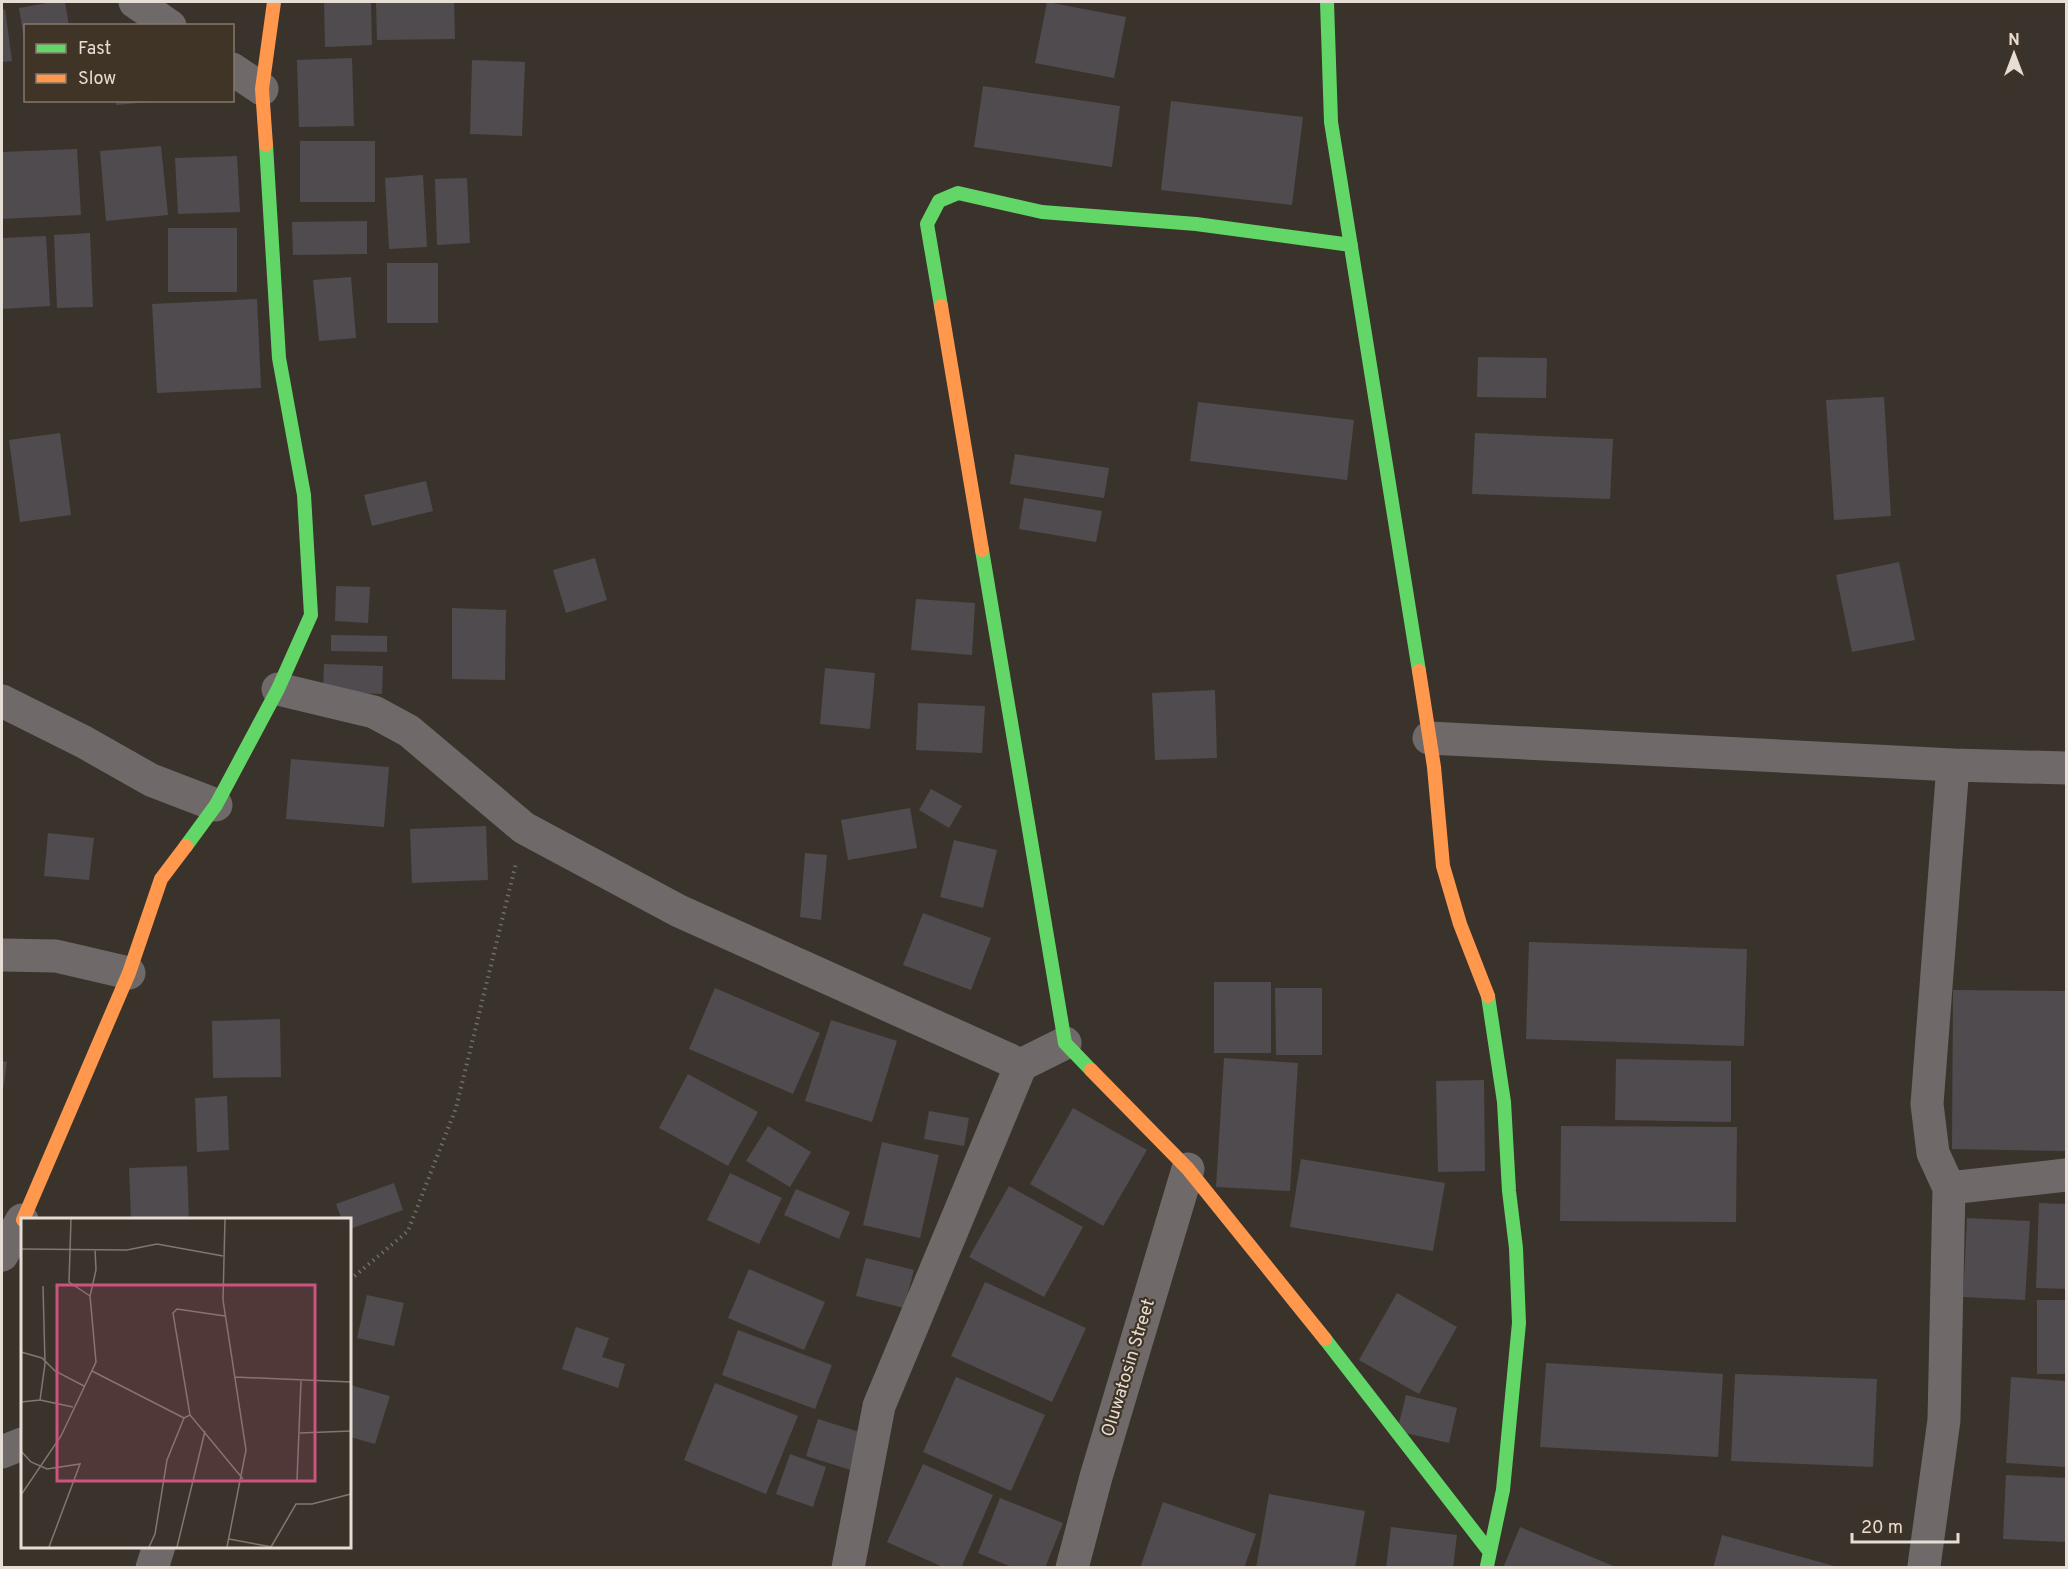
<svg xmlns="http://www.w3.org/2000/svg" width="2068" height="1569" font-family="Overpass,sans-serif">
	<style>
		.building { fill: #504b4e }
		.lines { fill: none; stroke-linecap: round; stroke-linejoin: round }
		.path { stroke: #716d6a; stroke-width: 4; stroke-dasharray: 1.5 4.5; stroke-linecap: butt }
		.street { stroke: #6f6a69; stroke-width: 33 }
		.fast { stroke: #63d668; stroke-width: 14 }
		.slow { stroke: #ff974d; stroke-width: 14 }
		.labels { text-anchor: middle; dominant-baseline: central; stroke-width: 4.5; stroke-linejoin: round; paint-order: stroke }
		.street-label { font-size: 18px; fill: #e6ded5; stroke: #403426 }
		.inset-road { fill: none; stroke: #7f7770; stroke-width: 1.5 }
		.view { fill: #cd5380; fill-opacity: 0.15; stroke: #cd5380; stroke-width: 3 }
		.inset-edge { fill: none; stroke: #e6ded5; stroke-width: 3 }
	</style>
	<rect width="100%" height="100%" fill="#3a332c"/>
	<path class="building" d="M52,2h13l4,24h-43l-2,13 -5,-31z
		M324,2h47l1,43 -47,2z
		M376,2h78l1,37 -78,1z
		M1047,2l79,15 -12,61 -79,-15z
		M5,9l7,52 -10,1v-52z
		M352,58l2,68 -55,1 -2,-67z
		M472,60l53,2 -3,74 -52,-2z
		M983,86l137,20 -8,61 -138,-20z
		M115,100h35v2l-34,3z
		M1171,101l132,16 -11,88 -131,-15z
		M300,141h75v61h-75z
		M161,146l7,69 -62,6 -6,-70z
		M77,149l4,66 -79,4v-67z
		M237,156l3,56 -62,2 -3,-56z
		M423,175l4,72 -38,2 -4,-71z
		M467,178l3,65 -33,2 -2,-66z
		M367,221v33l-74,1 -1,-33z
		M168,228h69v64h-69z
		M90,233l3,74 -36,1 -3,-73z
		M46,236l4,70 -48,3v-71z
		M387,263h51v60h-51z
		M351,277l5,61 -37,3 -6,-61z
		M257,299l4,89 -104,5 -5,-89z
		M1478,357l69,1 -1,40 -69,-1z
		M1884,397l7,119 -57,4 -8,-120z
		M1198,402l156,18 -7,60 -157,-19z
		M60,433l11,82 -51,7 -11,-82z
		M1475,433l138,6 -3,60 -138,-5z
		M1015,454l94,14 -5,30 -94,-14z
		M426,481l7,30 -61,15 -8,-31z
		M1024,498l78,13 -6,31 -77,-13z
		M595,558l12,42 -41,13 -13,-43z
		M1899,562l16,78 -63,12 -16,-77z
		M336,586l34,1 -2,36 -33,-2z
		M916,599l59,4 -3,52 -61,-5z
		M452,608l54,2 -1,70 -53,-1z
		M331,635l56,1v16l-56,-1z
		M324,664l59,2 -1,28 -59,-2z
		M825,668l50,5 -5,56 -50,-5z
		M1215,690l2,68 -62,2 -3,-67z
		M918,703l67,3 -3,47 -66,-3z
		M291,759l98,8 -5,60 -98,-8z
		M931,789l31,17 -13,22 -30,-18z
		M910,808l7,40 -69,12 -7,-40z
		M486,826l2,54 -76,3 -2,-54z
		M48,833l46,5 -5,42 -45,-4z
		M954,840l43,10 -14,58 -43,-11z
		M805,853l22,2 -6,65 -21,-3z
		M923,913l68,25 -20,52 -68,-25z
		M1529,942l218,7 -3,97 -218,-7z
		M1214,982h57v71h-57z
		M715,988l105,45 -27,61 -104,-45z
		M1275,988h47v67h-46z
		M1953,990l113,1v160l-114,-2z
		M280,1019l1,58 -68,1 -1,-57z
		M831,1020l66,21 -25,81 -67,-21z
		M1224,1058l74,5 -8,128 -74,-4z
		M1616,1059l115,2v61l-116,-2z
		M2,1061l5,1 -4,28h-1z
		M688,1074l70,38 -30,54 -69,-38z
		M1484,1080l1,91 -47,1 -2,-91z
		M227,1096l2,54 -32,2 -2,-54z
		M1073,1108l74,42 -44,76 -73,-42z
		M929,1111l40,7 -5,28 -40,-7z
		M768,1126l43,26 -21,35 -44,-26z
		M1561,1126l176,1 -1,95 -176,-1z
		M882,1142l57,13 -19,83 -57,-13z
		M1301,1159l144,24 -12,68 -143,-24z
		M187,1166l2,54h-58l-2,-52z
		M730,1173l52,25 -23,46 -52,-24z
		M394,1183l9,27 -53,19v-9h-8l-6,-16z
		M1009,1186l74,41 -39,70 -75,-40z
		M796,1189l54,23 -11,27 -55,-24z
		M2039,1203l27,1v85l-30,-1z
		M1967,1218l63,3 -5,79 -62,-3z
		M866,1258l48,12 -10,38 -48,-12z
		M749,1269l76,33 -21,48 -76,-32z
		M985,1282l101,46 -34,74 -101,-46z
		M1397,1293l60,34 -38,67 -60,-34z
		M367,1295l37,8 -10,43 -37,-8z
		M2037,1300h29v74h-29z
		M576,1327l33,11 -7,19 23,7 -7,24 -56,-19z
		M738,1330l94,35 -17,44 -93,-34z
		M1546,1363l177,11 -5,83 -178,-10z
		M1735,1374l142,5 -4,88 -142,-6z
		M956,1377l89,38 -34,76 -88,-39z
		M2011,1377l55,4v86l-60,-4z
		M715,1383l83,33 -32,78 -82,-34z
		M350,1385l40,11 -15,48 -25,-7z
		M1406,1395l51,13 -8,35 -52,-12z
		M818,1419l48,15 -12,37 -48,-15z
		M790,1454l36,13 -13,40 -37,-13z
		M923,1464l70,31 -32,73h-16l-58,-26z
		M2006,1475l60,3v64l-63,-3z
		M1269,1494l96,17 -10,57h-99z
		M1000,1498l63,25 -18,45h-31l-36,-15z
		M1163,1502l93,32 -12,34h-104z
		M1391,1527l66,8 -4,33h-67z
		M1520,1527l98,41h-115z
		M1722,1535l116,32v1h-125z"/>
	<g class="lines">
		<path class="path" d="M350,1280l58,-49 48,-123 60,-245"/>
		<path class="street" d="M135,2l35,24
			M232,69l30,20
			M278,689l96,23 35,19 115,97 155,83 342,154
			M2,701l82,41 67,38 65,25
			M1429,738l524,27 113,3
			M2,955l54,1 73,17
			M1949,1188l117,-13
			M2,1255l20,-35
			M2,1452l20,-8
			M1924,1566l20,-146 5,-232 -16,-35 -6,-49 26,-339
			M152,1568l7,-22
			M848,1568l31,-162 142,-341 44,-22
			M1072,1568l24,-91 92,-308"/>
		<path class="fast" d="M1327,2l4,120 88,549
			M941,306l-14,-82 12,-23 19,-8 84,19 154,12 155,21
			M982,550l83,493 26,27
			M186,846l30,-41 62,-116 33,-74 -7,-120 -25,-137 -13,-213
			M1325,1339l164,212
			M1487,1566l16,-76 16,-167 -3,-75 -7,-57 -5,-89 -16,-106"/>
		<path class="slow" d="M266,145l-4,-56 12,-87
			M941,306l41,244
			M1419,671l15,96 9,99 17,58 28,72
			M1091,1070l97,99 137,170
			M23,1220l106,-247 32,-94 25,-33"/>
	</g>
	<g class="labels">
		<g class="street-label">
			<text transform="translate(1129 1368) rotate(-73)">Oluwatosin Street</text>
		</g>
	</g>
	<g transform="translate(21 1218)">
		<rect width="330" height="330" fill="#3a332c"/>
		<path class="inset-road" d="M50,1l-2,63 21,14M204,1l-2,81 23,150 -19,97M0,31l106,1 30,-6 66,12M204,98l-48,-7 -4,4 17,102 53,64M0,134l21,6 13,13 29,15M71,153l92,47M214,159l116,5M19,182l33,7M0,184l19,-2 5,-36 -2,-78M279,215l51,-2M0,233l10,11 16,7 33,-5 -31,83M276,262l4,-99M0,277l40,-59 35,-74 -6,-66 6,-26 -1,-21M208,321l43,8M128,329l6,-13 12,-74 17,-42 6,-3M156,329l28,-116M250,329l25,-43h16l39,-10"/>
		<path class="view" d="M36,67h258v196h-258z"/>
		<rect width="330" height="330" class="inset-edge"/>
	</g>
	<rect width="2068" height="1569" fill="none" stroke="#e6ded5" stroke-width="6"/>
	<rect x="24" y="24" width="210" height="78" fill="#403426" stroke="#82786c" stroke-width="1.5"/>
	<rect x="36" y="44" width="30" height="9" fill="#63d668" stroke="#82786c" stroke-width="1.5"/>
	<text x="78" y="54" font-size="18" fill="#e6ded5">Fast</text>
	<rect x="36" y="74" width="30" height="9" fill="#ff974d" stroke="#82786c" stroke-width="1.5"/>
	<text x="78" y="84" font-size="18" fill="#e6ded5">Slow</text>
	<g transform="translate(2014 54)" stroke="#403426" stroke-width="4.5" paint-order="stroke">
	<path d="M0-4.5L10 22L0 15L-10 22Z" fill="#e6ded5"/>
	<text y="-9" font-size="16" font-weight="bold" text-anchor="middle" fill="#e6ded5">N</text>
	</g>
	<path d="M1852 1533v9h106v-9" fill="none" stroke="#e6ded5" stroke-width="3"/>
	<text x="1861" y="1533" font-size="18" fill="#e6ded5" stroke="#403426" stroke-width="4.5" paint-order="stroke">20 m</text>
</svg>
